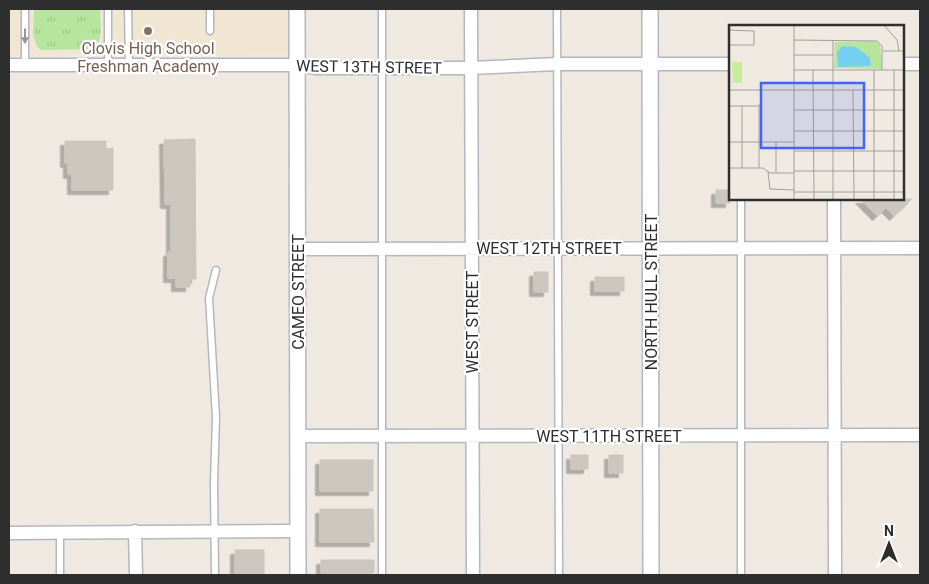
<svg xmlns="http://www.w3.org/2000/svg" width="929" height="584" font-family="Roboto,sans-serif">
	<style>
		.education { fill: #f0e6d1 }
		.grass { fill: url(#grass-tufts) }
		.building { fill: #cbc7bf; stroke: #cbc5ba; filter: url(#shadow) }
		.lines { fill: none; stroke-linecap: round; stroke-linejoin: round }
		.service-casing { stroke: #b4b7c1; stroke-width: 9 }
		.minor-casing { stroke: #b4b7c1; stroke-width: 15 }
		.tertiary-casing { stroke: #b4b7c1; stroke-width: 18 }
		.service { stroke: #fff; stroke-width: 6 }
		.minor { stroke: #fff; stroke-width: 12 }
		.tertiary { stroke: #fff; stroke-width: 15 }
		.oneway { fill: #969696 }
		.education-dot { fill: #8d6e63; stroke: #fff; stroke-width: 2 }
		.labels { text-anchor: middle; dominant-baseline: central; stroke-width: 4.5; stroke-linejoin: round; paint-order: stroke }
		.education-label { font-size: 16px; fill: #785e54; stroke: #fff }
		.street-label { font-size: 16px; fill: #2e2e2e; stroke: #fff }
		.inset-road { fill: none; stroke: #a29e99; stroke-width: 1 }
		.view { fill: #4264fb; fill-opacity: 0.15; stroke: #4264fb; stroke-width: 2.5 }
		.inset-edge { fill: none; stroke: #2e2e2e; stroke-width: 2.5 }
	</style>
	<defs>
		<pattern id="grass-tufts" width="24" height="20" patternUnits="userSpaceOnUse" patternTransform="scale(1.25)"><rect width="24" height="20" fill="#b6e59e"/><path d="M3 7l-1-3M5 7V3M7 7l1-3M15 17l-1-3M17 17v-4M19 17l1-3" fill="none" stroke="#9dc588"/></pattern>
		<filter id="shadow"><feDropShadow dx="-4.5" dy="4.5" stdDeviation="0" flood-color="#0004"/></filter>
	</defs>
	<rect width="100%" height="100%" fill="#efe9e1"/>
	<path class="education" d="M9,9h279v45l-279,1z"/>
	<path class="grass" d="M34,9h66c0,12 4,31 -6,40l-53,1c-11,-8 -7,-29 -7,-41z"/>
	<path class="building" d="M195,139l1,140h-6v8h-14v-9h-8v-26h3v-48h-6l-1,-64z
		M65,141h41v8l7,-1v42h-41v-16h-4v-11h-3z
		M716,190h14v13h-14z
		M860,199h52l-18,17 -8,-8 -9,8z
		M534,272h14v20h-14z
		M595,277h29v14h-29z
		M571,455h17v14h-17z
		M609,455h14v18h-14z
		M320,460h53v31h-53z
		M320,509h53l1,33h-54z
		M235,550h29v25h-29z
		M321,560h53v13h-53z"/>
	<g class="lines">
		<g class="service-casing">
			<path id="service" d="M108,9v55
				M128,9l1,56
				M382,9v566
				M557,9l2,566
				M210,31v-22
				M25,64v-55
				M741,199v376
				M60,532v43
				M215,575l-1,-92 2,-66 -7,-119 7,-28"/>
		</g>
		<g class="minor-casing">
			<path id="minor" d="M471,9l2,566
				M903,64h17
				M9,65h288l19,3h155l86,-4h173
				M834,199l1,376
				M298,249l622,-1
				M298,436l622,-1
				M135,531l1,44
				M9,533l289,-2"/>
		</g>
		<g class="tertiary-casing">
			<path id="tertiary" d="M297,9l1,566
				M650,9l1,566"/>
		</g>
		<use href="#service" class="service"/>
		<use href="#minor" class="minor"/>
		<use href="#tertiary" class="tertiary"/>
	</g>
	<defs><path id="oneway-solid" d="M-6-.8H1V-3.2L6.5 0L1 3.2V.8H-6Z" transform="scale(1.25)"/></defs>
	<use class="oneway" href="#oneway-solid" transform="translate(25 36) rotate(90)"/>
	<circle class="education-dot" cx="148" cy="31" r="5"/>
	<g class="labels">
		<g class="education-label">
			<text x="148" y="48">Clovis High School<tspan x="148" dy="18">Freshman Academy</tspan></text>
		</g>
		<g class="street-label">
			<text transform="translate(369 67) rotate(1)">WEST 13TH STREET</text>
			<text x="549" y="248">WEST 12TH STREET</text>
			<text transform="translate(298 292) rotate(-90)">CAMEO STREET</text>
			<text transform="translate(651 292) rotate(-90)">NORTH HULL STREET</text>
			<text transform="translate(472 322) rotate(-90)">WEST STREET</text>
			<text x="609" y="436">WEST 11TH STREET</text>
		</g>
	</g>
	<g transform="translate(729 25)">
		<rect width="175" height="175" fill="#efe9e1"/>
		<path d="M145,16l6,3 2,25 -48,-1 1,-26z" fill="#b6e59e"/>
		<path d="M3,37h10v21h-9z" fill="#c9ec9a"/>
		<path d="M113,21l14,1 14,11 1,8 -33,1 -1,-15z" fill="#75cff0"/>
		<path class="inset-road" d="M65,0v175M155,0l13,15 2,11M0,5l25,1v14h-25M65,15l83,1 5,5v24M104,15v160M154,26h21M65,30h39M65,45h110M84,45l1,130M145,45v130M165,45v130M0,65h175M124,65l1,110M30,79v64M0,81h30M13,81v62M65,85h110M65,106h110M0,117h65M47,117v31M65,126h110M0,143h34l7,5h24M65,146h110M39,147l2,17 24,1M65,167h110"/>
		<path class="view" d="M32,58h103v65h-103z"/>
		<rect width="175" height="175" class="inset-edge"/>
	</g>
	<rect width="929" height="584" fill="none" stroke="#2e2e2e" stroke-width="20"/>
	<g transform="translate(889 544)" stroke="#ffffff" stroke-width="4" paint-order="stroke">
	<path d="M0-4L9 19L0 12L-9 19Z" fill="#2e2e2e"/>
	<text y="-8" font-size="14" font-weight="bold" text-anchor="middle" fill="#2e2e2e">N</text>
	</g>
</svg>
